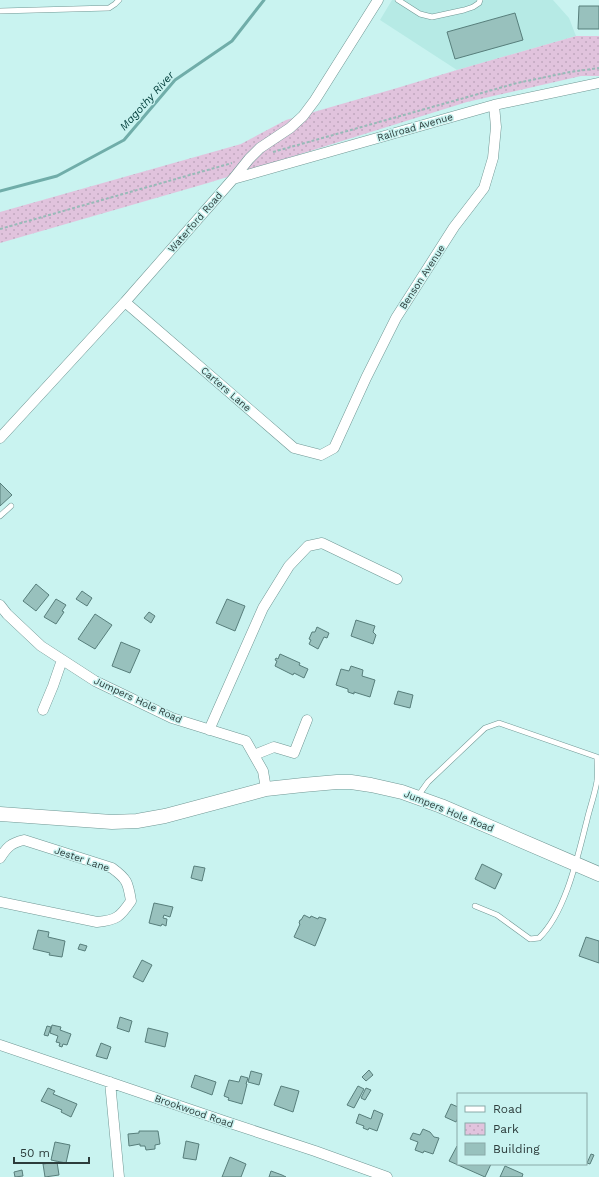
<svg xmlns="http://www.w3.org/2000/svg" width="599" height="1177" font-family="'Work Sans',sans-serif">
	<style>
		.built { fill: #b6eae5 }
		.park { fill: url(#park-dots) }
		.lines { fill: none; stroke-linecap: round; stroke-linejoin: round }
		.stream { stroke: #70ada9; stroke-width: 3 }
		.building { fill: #98c1bd; stroke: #577e7b }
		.lane-casing { stroke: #709794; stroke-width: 6 }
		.street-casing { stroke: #709794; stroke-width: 11 }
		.secondary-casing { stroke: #709794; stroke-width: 15 }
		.path { stroke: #98bab8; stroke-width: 2; stroke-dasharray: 3 2; stroke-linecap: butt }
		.lane { stroke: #fff; stroke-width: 5 }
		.street { stroke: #fff; stroke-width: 10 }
		.secondary { stroke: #fff; stroke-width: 14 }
		.labels { text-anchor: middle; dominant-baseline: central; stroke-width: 3; stroke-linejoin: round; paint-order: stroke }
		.street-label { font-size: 10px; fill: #2c3c3b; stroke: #c9f3f0 }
		.water-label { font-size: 11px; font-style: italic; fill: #003d3a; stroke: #c9f3f0 }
	</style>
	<defs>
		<pattern id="park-dots" width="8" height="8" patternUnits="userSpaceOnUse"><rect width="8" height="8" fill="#e1c3dd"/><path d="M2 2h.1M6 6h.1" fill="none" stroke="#c1a8bf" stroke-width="1.8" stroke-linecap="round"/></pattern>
	</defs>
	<rect width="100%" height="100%" fill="#c9f3f0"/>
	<path class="built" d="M392,0h161l16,18 7,18 -119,34 -77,-50z"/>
	<path class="park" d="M576,36h23v40h-18l-114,26 -259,81 -208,60v-31l241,-68 45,-24 111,-32 60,-18z"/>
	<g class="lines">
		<path class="stream" d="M0,191l57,-15 67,-36 51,-60 57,-39 32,-41"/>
	</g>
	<path class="building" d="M579,6h20v23h-21z
		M515,13l8,27 -68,19 -8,-27z
		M0,483l12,12 -12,11z
		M36,584l13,11 -13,16 -13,-10z
		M82,591l10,7 -5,8 -11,-7z
		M56,599l10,6 -4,6 2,1 -8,12 -12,-7z
		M227,599l18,7 -10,25 -19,-8z
		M149,612l6,4 -4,7 -7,-5z
		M95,614l17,11 -17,24 -17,-10z
		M356,620l19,6 -2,6 3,3 -3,9 -22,-8z
		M317,627l12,6 -2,5 -3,-1 -6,12 -9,-5 2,-4 -2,-1 3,-7h3z
		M121,642l19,8 -10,23 -18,-7z
		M280,654l20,9 -1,2 9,4 -4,9 -10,-5 -1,2 -18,-9 2,-5 -2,-1 1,-2 2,1z
		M351,666l12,4 -1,6 13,4 -5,17 -16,-5v2l-6,-2v-3l-12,-4 5,-16 8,2z
		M398,691l15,4 -3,13 -16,-4z
		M482,864l20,10 -7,15 -20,-10z
		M194,866l11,2 -3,13 -11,-3z
		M154,903l19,4 -3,10 -6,-2 -1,3 4,1 -1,7 -4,-2 -1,2 -12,-3z
		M304,915l6,3 1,-2 7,3 1,-2 7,2 -11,27 -21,-9 6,-13 -1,-1 1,-3h1z
		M38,930l11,2 -1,5 17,4 -3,16 -13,-2 1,-2 -17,-4z
		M586,937l13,4v22l-20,-7z
		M80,944l7,2 -2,5 -7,-2z
		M142,960l10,5 -9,17 -10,-5z
		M120,1017l12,4 -3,11 -12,-4z
		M52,1025l9,2 -1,3 11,4 -4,11 -4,-1 -1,3 -3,-1 1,-3 -4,-1 2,-6 -8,-3z
		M47,1026l4,1 -3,9 -4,-1z
		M148,1028l20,5 -3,14 -20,-5z
		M101,1043l10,4 -4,12 -11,-3z
		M369,1070l4,5 -7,6 -4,-4z
		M251,1071l11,3 -3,11 -11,-3z
		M195,1075l21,7 -4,13 -21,-8z
		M241,1076l7,2 -2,6h1l-5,20 -14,-4 1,-2 -5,-2 5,-16 10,2z
		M281,1086l18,5 -6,21 -19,-7z
		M358,1086l6,3 -10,19 -7,-3z
		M48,1088l7,3 -2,3 24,10 -6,13 -10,-5 1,-2 -21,-9z
		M366,1088l5,2 -6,10 -4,-2z
		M451,1104l7,3v11l-2,4 -11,-5z
		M374,1110l9,4 -6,17 -8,-3 -1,2 -5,-2 1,-2 -8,-3 3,-9 12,5z
		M423,1129l7,3 4,5 5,1 -6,16 -9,-3 -1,2 -8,-3 3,-8 -8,-3 3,-6 7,2z
		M139,1131h19l2,13 -5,1v4l-9,1 -1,-4h-5v-2l-11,2 -1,-12 11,-1z
		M186,1141l13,3 -3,16 -13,-2z
		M55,1142l15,3 -4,18 -15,-3z
		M457,1146l1,1v17h33l-6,13 -36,-16z
		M591,1154l3,1 -4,9 -3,-1z
		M230,1157l16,7 -5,13h-19z
		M57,1162l2,13 -14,2 -2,-13z
		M505,1166l18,8 -1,3h-22z
		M22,1170l1,6 -8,1 -1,-5z
		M271,1171l11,4 4,2h-17z"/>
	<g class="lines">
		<g class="lane-casing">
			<path id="lane" d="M398,0l22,14 12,3 32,-7 9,-3 6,-4 1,-3
				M0,11l109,-3 6,-4 4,-4
				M0,516l11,-10
				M418,796l10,-14 57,-54 14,-5 98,34c0,8 1,16 0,24 -2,13 -7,26 -10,39 -9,35 -21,92 -48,118l-9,1 -33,-24 -22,-9"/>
		</g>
		<g class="street-casing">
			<path id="street" d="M233,179l261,-74 105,-22
				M125,302l169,146 27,7 13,-7 32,-70 30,-60 58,-91 30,-39 9,-30 3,-31 -2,-22
				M0,438l125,-136 108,-123 16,-20 11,-11 30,-20 13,-12 12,-16 63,-100
				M0,605l7,9 34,32 54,35 77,37 74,23 17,30 3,18
				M43,710l10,-24 9,-26
				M209,730l54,-122 26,-42 19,-20 14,-3 75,36
				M254,755l20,-8 20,6 13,-33
				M0,858c7,-11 11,-15 24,-18l88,28c15,11 16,14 19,33 -11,16 -14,19 -34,21l-97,-20
				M0,1045l227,77 88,29 72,26
				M110,1082l9,95"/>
		</g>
		<g class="secondary-casing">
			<path id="secondary" d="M0,814l112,8 25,-1 28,-5 101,-27 37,-4 34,-3h14l20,3 31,7 39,14 158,68"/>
		</g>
		<path class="path" d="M273,152l244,-69 53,-11 29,-4
			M0,229l232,-66"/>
		<use href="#lane" class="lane"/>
		<use href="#street" class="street"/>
		<use href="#secondary" class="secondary"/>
	</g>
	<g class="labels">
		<g class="street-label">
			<text transform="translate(415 127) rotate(-16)">Railroad Avenue</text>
			<text transform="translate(195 222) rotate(-49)">Waterford Road</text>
			<text transform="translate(422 277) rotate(-57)">Benson Avenue</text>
			<text transform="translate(226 389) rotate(41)">Carters Lane</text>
			<text transform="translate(138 700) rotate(25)">Jumpers Hole Road</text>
			<text transform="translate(449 811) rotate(22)">Jumpers Hole Road</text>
			<text transform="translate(82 859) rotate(19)">Jester Lane</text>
			<text transform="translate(194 1111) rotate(19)">Brookwood Road</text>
		</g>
		<g class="water-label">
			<text transform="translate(147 101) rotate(-48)">Magothy River</text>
		</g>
	</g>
	<rect x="457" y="1093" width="130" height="72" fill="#c9f3f0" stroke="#8aaaa8"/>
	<rect x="465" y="1106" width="20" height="6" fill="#ffffff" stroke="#8aaaa8"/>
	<text x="493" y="1113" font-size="12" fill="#2c3c3b">Road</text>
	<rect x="465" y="1123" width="20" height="12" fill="url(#park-dots)" stroke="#8aaaa8"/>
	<text x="493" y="1133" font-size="12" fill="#2c3c3b">Park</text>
	<rect x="465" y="1143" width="20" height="12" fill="#98c1bd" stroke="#8aaaa8"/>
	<text x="493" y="1153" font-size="12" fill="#2c3c3b">Building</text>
	<path d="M14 1157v6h75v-6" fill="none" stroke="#2c3c3b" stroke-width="2"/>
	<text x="20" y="1157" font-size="12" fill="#2c3c3b" stroke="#c9f3f0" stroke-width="3" paint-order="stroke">50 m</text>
</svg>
